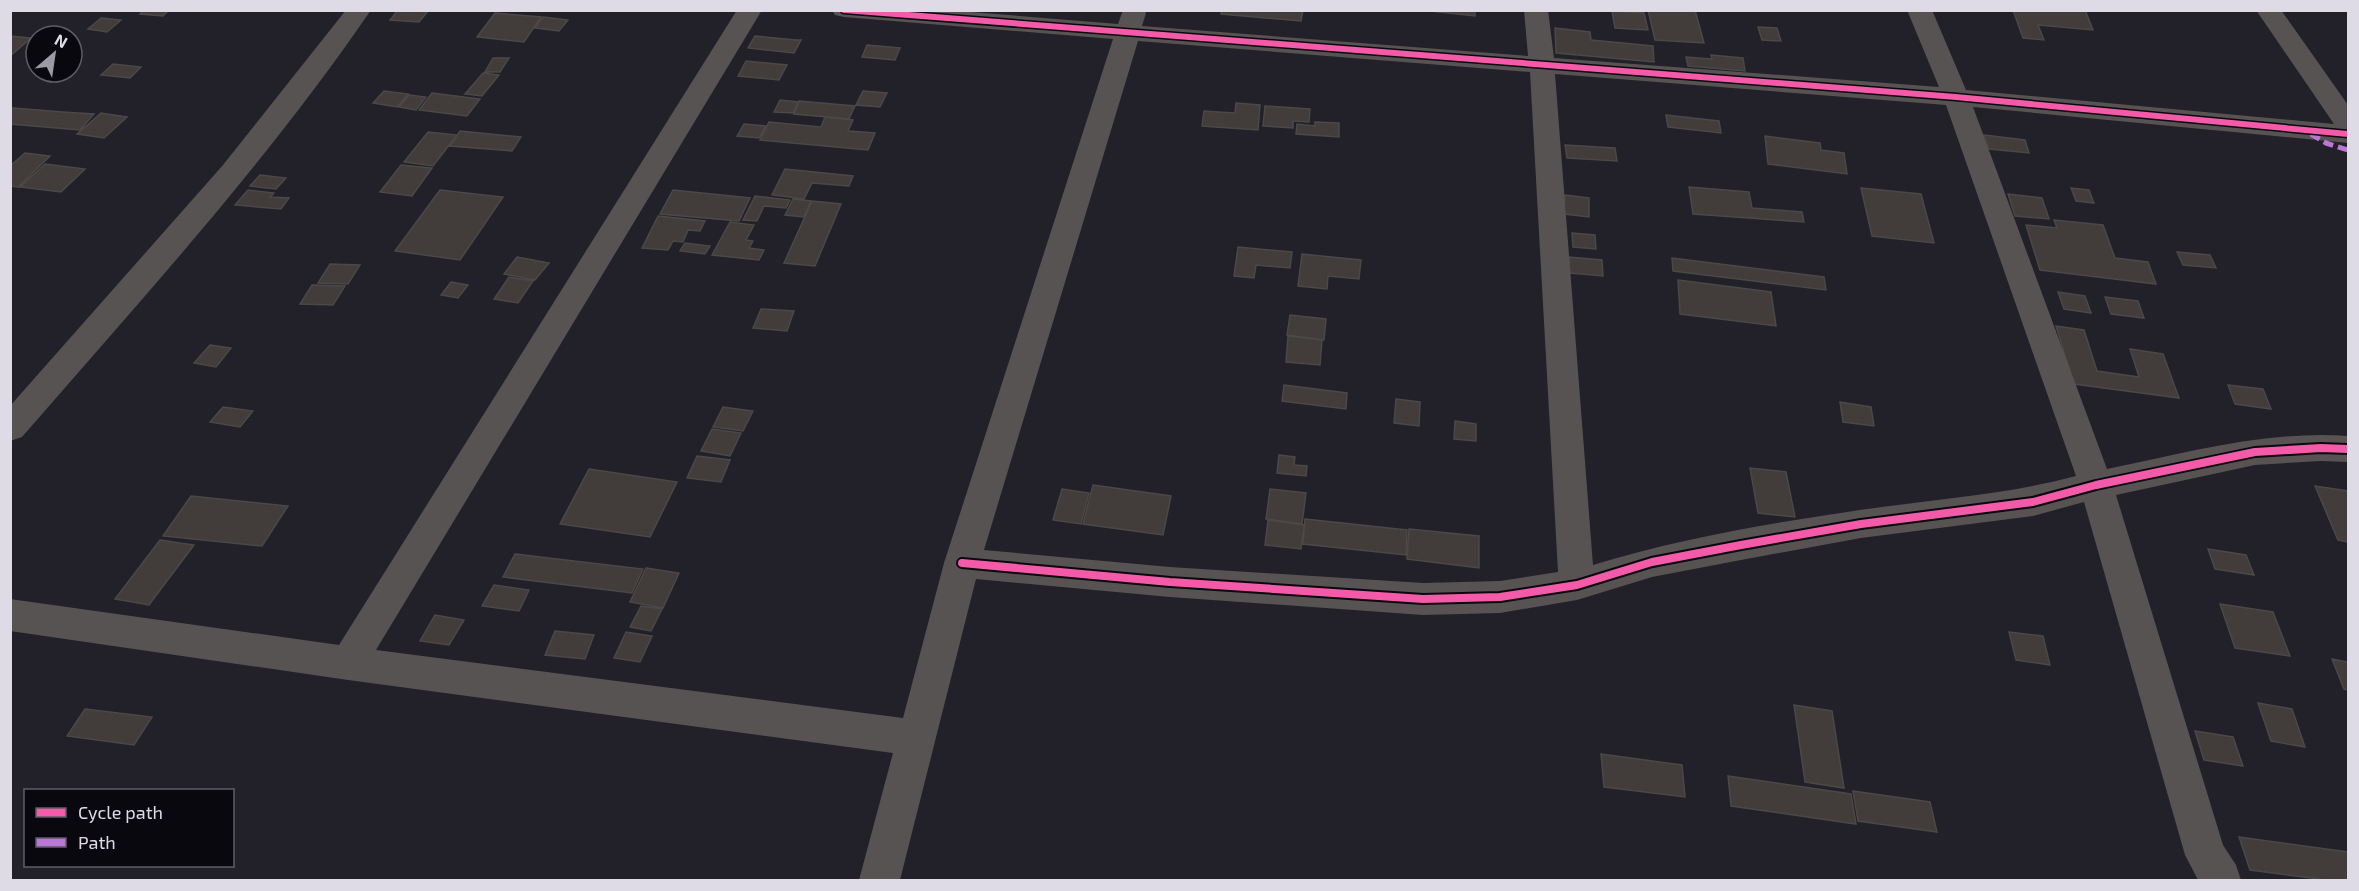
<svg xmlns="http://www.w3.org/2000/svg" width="2359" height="891" font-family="'Exo 2',sans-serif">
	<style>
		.building { fill: #423d3b; stroke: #4b4848; stroke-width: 1.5 }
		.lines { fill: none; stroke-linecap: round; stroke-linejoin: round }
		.minor { fill: #575353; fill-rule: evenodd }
		.quiet { stroke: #ba77d6; stroke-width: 5; stroke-dasharray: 10 5; stroke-linecap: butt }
		.cycleway-far1-casing { stroke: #0a080f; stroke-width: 9 }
		.cycleway-casing { stroke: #0a080f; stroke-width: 12 }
		.cycleway-far1 { stroke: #f35aa7; stroke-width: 6 }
		.cycleway { stroke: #f35aa7; stroke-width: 8 }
	</style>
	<rect width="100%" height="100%" fill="#222028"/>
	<path class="building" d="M143,10h26l-6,6 -23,-2z
		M398,10h31l-10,12 -29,-2z
		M1222,10h81l-2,11 -80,-7z
		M1421,10h54v6z
		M1648,10h47l9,33 -49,-3z
		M2013,10h72l8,20 -55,-5 6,15 -21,-2z
		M1612,11l32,2 4,17 -33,-2z
		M495,13l46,4 -17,25 -47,-5z
		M543,17l25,3 -9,11 -24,-3z
		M101,18l20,2 -14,12 -19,-3z
		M1758,27l19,1 4,13 -19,-1z
		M1555,28l35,4 1,8 62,6 1,16 -98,-9z
		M10,36l21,2 -21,18z
		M755,36l41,4h5l-7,13 -46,-5z
		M867,45l33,3 -5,12 -33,-3z
		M1711,55l32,3 2,13 -57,-5 -2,-9 26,2z
		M493,58h16l-9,14h-15z
		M746,61l41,4 -8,15 -41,-4z
		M113,64l28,3 -11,11 -29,-3z
		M483,73l16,2 -17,21 -17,-2z
		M384,91l24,3 -11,13 -24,-4z
		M863,91l24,2 -7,14 -24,-2z
		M432,93l48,6 -13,17 -48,-6z
		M409,95l17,2 -10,13 -17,-3z
		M780,100l18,2 -5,11 -19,-1z
		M799,101l56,5 -6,13 -55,-5z
		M1236,103l24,2 -2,25 -56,-4 2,-15 31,2z
		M1265,106l45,3 -1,13 -16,-1v7l-30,-2z
		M13,108l50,4 31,2 -14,16 -70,-6v-14z
		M101,113l26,4 -23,21 -27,-4z
		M1666,115l53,6 2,12 -53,-6z
		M825,117l28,3 -5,11 27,2 -7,17 -108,-10 9,-18 52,5z
		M1315,122l24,1v14l-43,-3 1,-10 18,2z
		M744,124l22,2 -7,12 -22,-2z
		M460,131l61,6 -9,14 -62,-5z
		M428,132l29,3 -24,31 -29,-4z
		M1984,135l41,5 4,13 -40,-4z
		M1765,136l55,7 1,7 23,3 3,21 -79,-10z
		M1565,145l50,3 2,13 -50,-3z
		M25,153l25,3 -32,31 -8,-1v-20z
		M45,164l40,5 -24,23 -41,-5z
		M401,165l31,3 -20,28 -32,-4z
		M785,169l68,7 -4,10 -37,-3 -8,16 -32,-4z
		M260,175l26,3 -10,11 -26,-3z
		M1689,187l60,5 3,16 50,4 2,10 -111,-8z
		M1861,188l60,6 13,49 -62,-7z
		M2071,188l18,2 5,13 -18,-2z
		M248,190l26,3 -4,4 19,1 -8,11 -46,-4z
		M440,190l63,7 -43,63 -65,-9z
		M673,190l77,8 -11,23 -79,-7z
		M2008,194l34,4 7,21 -34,-3z
		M1565,195l24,3v19l-25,-3z
		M755,196l35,4 -4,8 -22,-2 -7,15 -14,-1z
		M793,199l18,2 -7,16 -19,-2z
		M812,201l29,3 -26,62 -31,-3z
		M658,216l47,5 -5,10 -12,-1 -5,12 -10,-1 -5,9 -26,-2z
		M2054,220l49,5 12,33 33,4 8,22 -116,-14 -14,-45 31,3z
		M730,222l24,3 -8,15 7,1 -4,7 15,2 -5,10 -47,-5z
		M1572,233l23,2 1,14 -23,-2z
		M685,243l25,3 -5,8 -25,-3z
		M1238,247l54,5 -2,16 -34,-3 -2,13 -20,-2z
		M2177,252l33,3 6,13 -33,-3z
		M1302,254l59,6 -2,19 -31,-3 -1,13 -29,-3z
		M517,257l32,6 -14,17 -31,-6z
		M1569,257l33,3 1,16 -33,-3z
		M1672,258l152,19 2,13 -153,-19z
		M330,264l30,1 -12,19 -30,-1z
		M509,277l24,4 -15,22 -24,-4z
		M1678,280l93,12 5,34 -96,-12z
		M451,282l17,3 -10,13 -17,-3z
		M312,285l33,1 -12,19 -33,-1z
		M2058,292l27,4 6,17 -27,-4z
		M2105,297l33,4 6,17 -33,-4z
		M761,309l33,2 -7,20 -34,-3z
		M1290,315l36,4 -2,21 -37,-5z
		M2056,326l28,4 13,41 42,6 -9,-28 33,5 16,44 -105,-14z
		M1288,336l34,4 -2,25 -34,-3z
		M210,345l21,3 -15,19 -22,-4z
		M1284,385l63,8 -1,16 -64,-8z
		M2228,385l35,4 8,20 -36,-5z
		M1396,399l24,3 -1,24 -25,-3z
		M1840,402l31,5 3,19 -31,-4z
		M223,407l30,4 -13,16 -30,-5z
		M723,407l30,4 -10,20 -30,-4z
		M1455,421l21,3v17l-22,-2z
		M712,429l29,4 -11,23 -29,-5z
		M1279,455l16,2 -1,8 13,1 -1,10 -29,-3z
		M697,456l33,4 -9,22 -34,-4z
		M1750,468l36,4 9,45 -37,-4z
		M589,469l88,13 -27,55 -90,-13z
		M1093,485l78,11 -8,39 -80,-11z
		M2315,486l33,5v51l-10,-2z
		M1062,489l27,4 -8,31 -28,-4z
		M1270,489l36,4 -4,31 -36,-5z
		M191,496l97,10 -26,40 -99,-10z
		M1305,519l102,11 -1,25 -103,-11z
		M1268,520l36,5 -3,24 -36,-4z
		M1409,529l70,7v32l-72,-9z
		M160,540l34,5 -45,60 -34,-6z
		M2208,549l38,6 8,20 -39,-6z
		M515,554l128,15 -11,24 -129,-16z
		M646,568l33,5 -16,35 -33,-6z
		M494,585l35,5 -10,21 -37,-5z
		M2220,604l53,8 17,44 -55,-8z
		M641,606l21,3 -11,22 -21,-4z
		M435,615l29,5 -15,25 -29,-4z
		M555,631l39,4 -9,24 -40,-4z
		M626,632l26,4 -12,26 -26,-4z
		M2009,632l34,4 7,29 -34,-5z
		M2332,659l16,3v28l-4,-1z
		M2258,703l34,6 13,38 -34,-6z
		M1794,705l38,6 12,77 -39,-6z
		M85,709l67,8 -18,28 -67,-9z
		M2195,731l38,6 10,29 -39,-6z
		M1601,754l81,11 3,32 -81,-10z
		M1728,776l123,18 5,30 -125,-18z
		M1853,791l77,11 7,30 -79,-11z
		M2239,837l109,15v28h-22l-76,-10z"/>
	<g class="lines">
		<path class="minor" d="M346,10h25c-104,152 -229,289 -349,427l-12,4v-35l213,-241z
			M737,10h25l-386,640 527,68 41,-155 169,-524 -269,-22 -9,-2 -3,-5h114l172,14 5,-14h22l1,3 -4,13 386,30 -4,-46h24l6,48 385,29 -32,-77h25l34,80 368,34 -78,-114h25l67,95v38l-375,-36 134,362c79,-16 160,-39 241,-33v26l-27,-1 -66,4 -139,30 107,350 13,20 5,15h-43l-13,-25 -101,-353 -51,14 -172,22 -120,22 -89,17 -75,23 -77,13 -77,2 -253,-18 -194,-18 -76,301h-41l34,-127 -545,-73 -338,-49v-32l329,46zM1138,41l392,31 28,500 -58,9 -77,2 -253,-16 -186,-17zM1555,74l391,31 130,371c-71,19 -143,23 -216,34 -89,13 -180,28 -267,55z"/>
		<path class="quiet" d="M2311,134l15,9 22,7"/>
		<g class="cycleway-far1-casing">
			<path id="cycleway-far1" d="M844,10l1112,87 392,37"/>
		</g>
		<g class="cycleway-casing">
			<path id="cycleway" d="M962,563l208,19 253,17 77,-2 77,-12 75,-23 89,-17 120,-21 172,-22 63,-17 159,-33 66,-4 27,1"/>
		</g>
		<use href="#cycleway-far1" class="cycleway-far1"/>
		<use href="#cycleway" class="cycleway"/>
	</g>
	<rect width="2359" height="891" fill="none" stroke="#dedbe6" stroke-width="24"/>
	<rect x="24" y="789" width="210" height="78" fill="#0a080f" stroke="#5f5c65" stroke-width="1.5"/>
	<rect x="36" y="808" width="30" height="9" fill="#f35aa7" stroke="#5f5c65" stroke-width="1.5"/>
	<text x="78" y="819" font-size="18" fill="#dedbe6">Cycle path</text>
	<rect x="36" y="838" width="30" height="9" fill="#ba77d6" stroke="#5f5c65" stroke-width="1.5"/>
	<text x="78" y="849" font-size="18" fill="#dedbe6">Path</text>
	<g transform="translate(54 54) rotate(29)"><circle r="28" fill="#0a080f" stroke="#5f5c65" stroke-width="1.5"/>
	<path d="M0-4.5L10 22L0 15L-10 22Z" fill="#9c9aa4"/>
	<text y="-9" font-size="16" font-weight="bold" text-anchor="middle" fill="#dedbe6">N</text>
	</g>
</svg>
